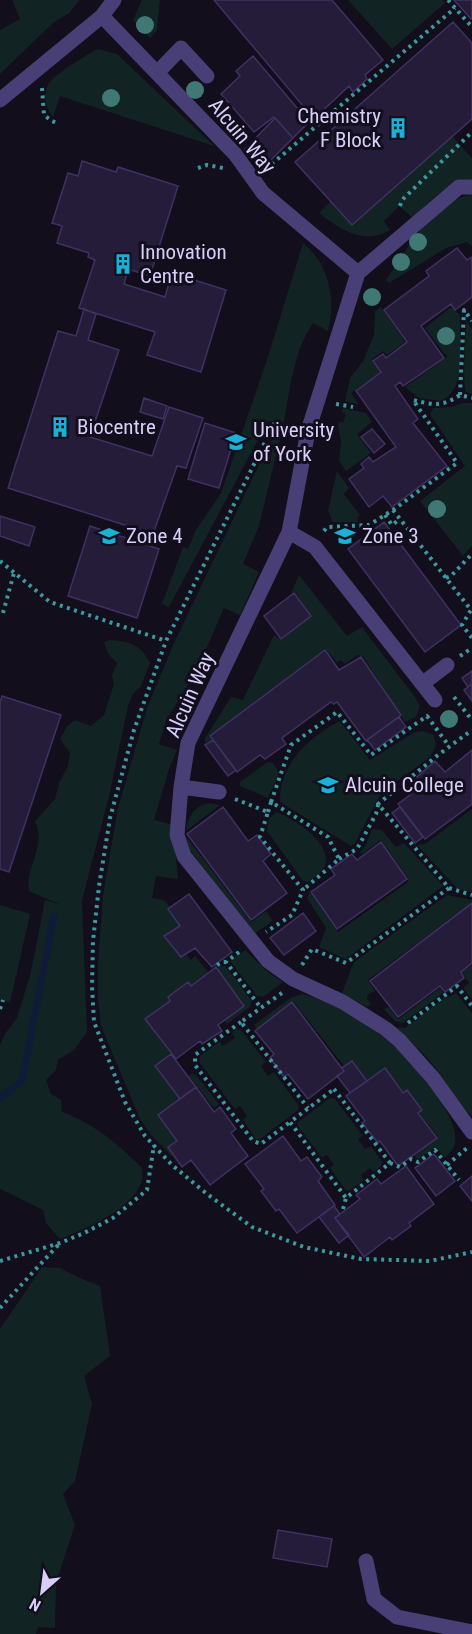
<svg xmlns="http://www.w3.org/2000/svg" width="472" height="1634" font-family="'Roboto Condensed',sans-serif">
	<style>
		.green { fill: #122324 }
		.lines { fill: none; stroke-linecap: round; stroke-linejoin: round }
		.stream { stroke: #101b38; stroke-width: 7 }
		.building { fill: #251c3a; stroke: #403163; stroke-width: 1.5 }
		.path { stroke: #3c9a9f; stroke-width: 4; stroke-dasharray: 3 4.5; stroke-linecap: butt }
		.minor { stroke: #473f75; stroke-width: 15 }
		.tree { fill: #407875 }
		.labels { text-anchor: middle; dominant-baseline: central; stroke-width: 6; stroke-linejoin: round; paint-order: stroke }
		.poi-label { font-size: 21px; fill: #d8cef9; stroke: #120e1b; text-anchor: start }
		.street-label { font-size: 21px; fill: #d8cef9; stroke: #120e1b }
	</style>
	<rect width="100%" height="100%" fill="#120e1b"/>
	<path class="green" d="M12,0h68l-11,13 -16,10 -53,51v-44l20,-11z
		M142,0h18l-3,30 -7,8 -17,-18z
		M348,0h94l3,3 -53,46z
		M98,49l19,5 97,92 -154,-50 -7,21c-8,-8 -11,-26 -3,-35 8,-10 36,-27 48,-33z
		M452,136l20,22v21c-29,6 -39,19 -59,39l-14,-12 -15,15 6,9c-25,16 -51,-1 -71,-17l12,-12 21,24z
		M472,194v52l-5,-4 -21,6 -57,35 -3,-3c23,-33 43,-76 86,-86z
		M303,243c27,22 33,56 25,88l-15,-8c-19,27 -23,67 -29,99l-16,-1 -99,186 -7,-3 21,-57 5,2 8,-19 25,-37 47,-136z
		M381,307l24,35 -18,13 -4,-4 -11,9 8,12 -29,21 8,12 -14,-4 5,-23 13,-17 11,-26 1,-24z
		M451,307l9,8c-1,26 9,73 -19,86l-22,-3 -14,-11 42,-30 -22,-29z
		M466,320l6,9v65l-6,-2c-4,-9 0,-58 0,-72z
		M462,403h10v143l-9,10 -43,-55 45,-35 -35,-52 3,-6 18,-1z
		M343,408l23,5 6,9 -15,12 14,19 -25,18 -7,-10 2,-20 -3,-15 1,-4 4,1 3,-9 -4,-2z
		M278,430l4,1 -23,95 -16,38 16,8 -19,43 -16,-7 -27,62 -30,49 -8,25 18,6 -8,19 -15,51 19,5 5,54 -22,-3 -4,22 12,2 7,8 -2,2 11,16 -16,10 17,21 5,-3 5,6 4,-4 13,16 -17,14 -3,-3 -20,14 2,4 -24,18 25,35 -15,12 24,33 -22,17 19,25 -9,6 14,20 -30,-31 -12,-17 -39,-93 -3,-28v-37l5,-66 15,-87 30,-103 26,-62 91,-191z
		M337,471l12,17 -5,6 16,21 -3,4 2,3h-26l-5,-11z
		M299,575l48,61 15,-9 53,70 5,9 -4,11 -11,5 -42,-66 -6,-1 -12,9 -4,-4 -4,2 -12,-13 -115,87 2,4 -7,3v-5l26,-41 12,3 31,-65 7,5 30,-24 -16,-24 -4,1z
		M110,640c19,1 32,5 40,23l-9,23 -8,8 -5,12 -18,86 -28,109 5,131 -13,18 -16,10 -2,10 -10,10 5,14 10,6 1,12c33,12 56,32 80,56 8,35 -57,61 -82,71l-14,-16 -3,-13 -43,-21v-144l5,-11 12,-16 14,-46 14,-72 16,5 -32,-14c-5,-24 18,-42 6,-70l20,-22 4,-16 9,-17 2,-13 -10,-14 7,-13 8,-6 16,6 13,-11 10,-31 -2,-9 5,-12 -9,-9 -4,-12z
		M340,721l30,39 45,-28 9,-1 10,4 2,11 -6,11 -49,36 -26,50 -4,3 -71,-44c-1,-38 29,-65 60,-81z
		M268,762l5,1 6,10 -11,25 -28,-12v-4z
		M209,803l11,2 -34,26c2,-14 8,-25 23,-28z
		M472,809v83l-14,-3 -41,-44 8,-1z
		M276,812c17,6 57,31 49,53 -2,7 -12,13 -17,17l-5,-1 -36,-50 2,-12z
		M372,829l10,1 14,17 8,-4 39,43 -97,73 -27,-12 7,-19 -19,-30 3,-6 28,40 70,-50v-4l-27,-38 -19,14 -2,-2 6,-7z
		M186,836l65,86 15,-11 7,10 -20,14 -64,-86z
		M447,895l25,5v2l-104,78 7,11 -7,3 -1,5 4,5 -4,3 -25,-14 12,-31z
		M0,905l30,9 -20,89 -10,-4z
		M245,950l24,23 14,9 -20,15 -6,-1 -27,-35z
		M472,965v34l-9,-11 6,-5 -7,-11z
		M220,966h5l27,35 -2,6 -23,17 -3,-4 20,-14 -27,-37z
		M440,988l3,5 -40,30 -8,-2 -11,-12 4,-2 10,12z
		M456,993l16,20v103c-14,-12 -21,-27 -32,-42 -13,-19 -30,-33 -47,-47l12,1 42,-32 2,1z
		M303,994c20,5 37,14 55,25 12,8 26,18 37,28 18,16 66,71 60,96 -2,7 -5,10 -10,15l-9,-11 -18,12 -4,-3 24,-19 -53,-69 -18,12 -15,-19 -8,5 -51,-65 -36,28 -3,-4 38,-28z
		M236,1029l5,1 25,32 -5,4 7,10 6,-4 25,34 -1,4 -38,29h-5l-12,-19 4,-4 -7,-10 -5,3 -35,-46v-7l19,-14 4,4 12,-8 -3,-5z
		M192,1073l4,2 23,29 -5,4 -25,-32z
		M330,1098l5,1 28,37 -5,3 7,10 6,-3 11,16 -1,4 -7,6 -4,-4 -9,7 3,5 -15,11 -4,-2 -15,-21 4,-3 -7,-10 -5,3 -24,-32v-4z
		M42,1267l18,1 20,10 20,8 10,70 -26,20 8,28 -17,77 -12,13 12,31 -19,58 -1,45 -17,-1 -2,7h-36v-305z"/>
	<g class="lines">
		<path class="stream" d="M0,1098l22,-17 32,-165"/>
	</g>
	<path class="building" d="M214,0h118l51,60 -18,15 2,4 -14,13 -4,-6 -35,33z
		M454,0h18v18l-1,1z
		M453,22l19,21v76l-120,106 -57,-63z
		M253,56l56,66 -16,16 -19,-21 -20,15 -33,-38 19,-18 -4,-5z
		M275,118l18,20 -32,32 -17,-20z
		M82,161l34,11 2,-5 60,19 -28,90 -22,-7 -4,15 41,13 7,-24 54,17 -25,82 -54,-17 8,-23 -76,-24 16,-48 -7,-3 1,-4 -32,-10 5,-17 -10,-3 16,-50 10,3z
		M457,248l10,12 5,-3v40l-17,13 -4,-6 -30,22 23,32 -41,28 -3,-4 -5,4 23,33 -5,4 34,43 -55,41 -9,-11 -14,11 -20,-28 15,-11 -3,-4 8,-7 4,5 23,-15 -40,-56 25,-19 -8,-11 10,-7 3,4 21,-16 -23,-32 45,-34 -3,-5z
		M84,309l12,5 -8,26 31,10 -29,87 62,19 17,-49 34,11 -17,50 -9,-2 -24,68 -145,-46 50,-157 18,5z
		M144,398l23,8 -4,13 -23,-7z
		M205,423l31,10 -17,55 -31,-9z
		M372,429l13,15 -11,9 -13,-16z
		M0,516l35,11 -6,19 -29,-10z
		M384,522l77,103 -36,27 -77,-103z
		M90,526l69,23 -22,69 -69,-22z
		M294,593l17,23 -30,23 -17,-23z
		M325,650l14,20 22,-13 40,58 -35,26 -29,-39 -3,2 -3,-2 -49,36 4,6 -21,15 -5,-4 -23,17 -27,-36z
		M472,671v13l-4,3 -6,-9z
		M472,684v17l-8,-11z
		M2,696l59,19 -52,157 -9,-3v-166z
		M399,717l7,10 -31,23 -8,-10z
		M213,740l23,30 -8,6 -23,-31z
		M472,750v54l-47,35 -27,-35 24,-18 -5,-9 18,-16 10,11z
		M223,807l25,34 9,-6 14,19 -8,7 24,32 -36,27 -64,-86z
		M400,807l23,30 -8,6 -23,-30z
		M381,842l26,37 -70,50 -26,-37 24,-17 -4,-6 21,-15 5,6z
		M189,894l43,58 -20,15 -17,-19 -14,9 -17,-21 16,-10 -12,-17z
		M472,903v60l-11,9 3,6 -19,14 -5,-6 -42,31 -28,-36z
		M303,913l13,18 -32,24 -14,-17z
		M216,967l28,39 -26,19 4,6 -20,13 -2,-3 -24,18 -31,-40 25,-18 -2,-4 20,-15 3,4z
		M292,1002l52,69 -36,28 -20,-25 -4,3 -14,-19 4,-4 -19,-23z
		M171,1054l25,33 -16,12 -25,-33z
		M352,1061l15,20 -17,12 -13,-17 7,-5 -2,-3z
		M385,1068l18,25 4,-3 15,20 -4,3 19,25 -39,28 -18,-25 -2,2 -16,-20 3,-2 -19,-25z
		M196,1087l18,25 6,-5 16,22 -5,4 17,23 -38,29 -19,-25 -9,7 -14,-20 9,-6 -19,-26z
		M283,1136l18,25 6,-4 15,20 -4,4 17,24 -38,28 -18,-24 -3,2 -15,-20 3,-2 -19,-25z
		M434,1154l21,27 -19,15 -21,-28z
		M406,1166l28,38 -25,19 2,3 -19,14 -2,-3 -26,20 -29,-39 25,-19 -4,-4 21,-16 4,5z
		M472,1176v25l-12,-15z
		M334,1206l6,8 -5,4 14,17 -10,8 -20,-26z
		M278,1530l54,9 -5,28 -54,-9z"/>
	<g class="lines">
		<path class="path" d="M448,0l24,27
			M42,88l2,27 8,6 7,3
			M198,168l9,-3 16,3
			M266,169l189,-161
			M400,206l2,-6 70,-68
			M460,395l4,-85 8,11
			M336,404l17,3
			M290,427l-16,-3 -108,217 -32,89 -24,88 -11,68 -6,55 -1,45 2,36 31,80 20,34 27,29 35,29 45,33 52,20 57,12 69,2 42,-9
			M393,510l78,100 -9,15 10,13
			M385,515l7,10 8,-6
			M324,531l3,-4 42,-2 24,-15 64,-47 -44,-63c20,5 29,7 47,-5l12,3
			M0,561l50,41 116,39
			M446,578l5,-2 21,-22
			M3,613l11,-40
			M460,656l12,-8
			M454,697l18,23
			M235,799l33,13 -8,25 43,53 -11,25 -26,17
			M271,802l20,-57 46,-33 34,43 56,-39 22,30
			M268,812l3,-10 57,35 11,22 -36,31
			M339,859l18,-10 19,-35 2,-9
			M449,888l23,7
			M239,952l-13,10 35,46
			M217,965l5,-3h4
			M302,965l10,-16 34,14 103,-75 -71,-84 60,-49 34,-25
			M282,993l-41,29 67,86
			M0,1009l3,-9
			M241,1022l-46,33v10l58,76 8,3 29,-22
			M408,1023l49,-37 15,20
			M334,1089l56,74 -44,35 -56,-76z
			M390,1163l10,4 11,-8 7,3 17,-12 24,30
			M447,1165l20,-17
			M343,1209l3,-11
			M0,1261l60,-18 24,-10 29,-15 34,-28 7,-45
			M0,1308l60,-65"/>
		<path class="minor" d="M102,16l133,138 28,39 95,80
			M157,73l24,-25 26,28
			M0,100l102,-84 12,-16
			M472,187h-13l-101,86 -50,158 -19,101 -101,211 -7,44 -4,48 7,21 84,105 25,18 50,23 43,27 14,12 33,37 39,54
			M289,532l26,15 120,153
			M422,684l25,-19
			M181,787l38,5
			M366,1561l8,38 23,18 75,15"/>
	</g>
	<g class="tree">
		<circle cx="145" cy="25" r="9"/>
		<circle cx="195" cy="90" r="9"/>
		<circle cx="111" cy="98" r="9"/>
		<circle cx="418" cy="242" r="9"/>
		<circle cx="401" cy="262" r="9"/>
		<circle cx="372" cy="297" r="9"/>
		<circle cx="446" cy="336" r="9"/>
		<circle cx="437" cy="509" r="9"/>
		<circle cx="449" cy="719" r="9"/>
	</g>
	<defs>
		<g id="building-bare" transform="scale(1.62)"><path d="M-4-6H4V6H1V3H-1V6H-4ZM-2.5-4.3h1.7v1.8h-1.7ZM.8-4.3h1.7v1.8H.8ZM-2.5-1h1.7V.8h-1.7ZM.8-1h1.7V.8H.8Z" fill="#1cb0d7" stroke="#120e1b" stroke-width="2.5" paint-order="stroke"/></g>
		<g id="university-bare" transform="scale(1.62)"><path d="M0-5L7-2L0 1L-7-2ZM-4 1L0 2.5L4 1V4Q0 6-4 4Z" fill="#1cb0d7" stroke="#120e1b" stroke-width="2.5" paint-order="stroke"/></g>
	</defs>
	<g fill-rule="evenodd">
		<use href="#building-bare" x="398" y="128"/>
		<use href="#building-bare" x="123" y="264"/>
		<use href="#building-bare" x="60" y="427"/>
		<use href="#university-bare" x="236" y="442"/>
		<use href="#university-bare" x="109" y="536"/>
		<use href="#university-bare" x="345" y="536"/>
		<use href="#university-bare" x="328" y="785"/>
	</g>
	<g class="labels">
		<g class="poi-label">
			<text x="381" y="116" text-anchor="end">Chemistry<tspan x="381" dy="24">F Block</tspan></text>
			<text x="140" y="252">Innovation<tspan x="140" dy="24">Centre</tspan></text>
			<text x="77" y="427">Biocentre</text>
			<text x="253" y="430">University<tspan x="253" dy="24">of York</tspan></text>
			<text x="126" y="536">Zone 4</text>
			<text x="362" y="536">Zone 3</text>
			<text x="345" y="785">Alcuin College</text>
		</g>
		<g class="street-label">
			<text transform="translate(242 136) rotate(50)">Alcuin Way</text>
			<text transform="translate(190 695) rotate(-66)">Alcuin Way</text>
		</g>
	</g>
	<g transform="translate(42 1592) rotate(208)" stroke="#120e1b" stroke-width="4.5" paint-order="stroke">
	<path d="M0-4.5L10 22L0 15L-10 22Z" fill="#d8cef9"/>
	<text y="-9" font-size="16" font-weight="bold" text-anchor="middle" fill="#d8cef9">N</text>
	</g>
</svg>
